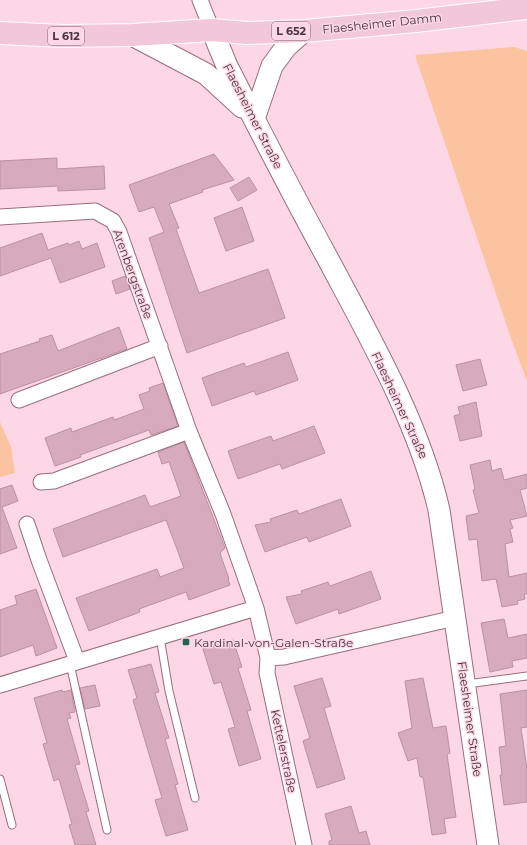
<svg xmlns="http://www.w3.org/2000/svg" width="527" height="845" font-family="Montserrat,sans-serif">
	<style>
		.green { fill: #fbc39f }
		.building { fill: #d7aabc; stroke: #bc90a1 }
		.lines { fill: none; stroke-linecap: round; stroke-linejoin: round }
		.lane-casing { stroke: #986e7f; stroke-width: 9 }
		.street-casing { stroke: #986e7f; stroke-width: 17 }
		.secondary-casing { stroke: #986e7f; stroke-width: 23 }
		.primary-casing { stroke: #fff; stroke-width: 24 }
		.lane { stroke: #fff; stroke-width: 7 }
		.street { stroke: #fff; stroke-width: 15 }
		.secondary { stroke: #fff; stroke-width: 21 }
		.primary { stroke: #f2c7d9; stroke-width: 22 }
		.poi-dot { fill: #226453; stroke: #fdd7e5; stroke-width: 1.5 }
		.labels { text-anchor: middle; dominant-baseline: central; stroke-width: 3; stroke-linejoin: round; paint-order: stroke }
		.shield { fill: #fdd7e5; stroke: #7e666f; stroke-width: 1 }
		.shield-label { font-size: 11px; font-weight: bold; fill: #48353d }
		.street-label { font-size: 12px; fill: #48353d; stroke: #fdd7e5 }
		.poi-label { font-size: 12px; fill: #48353d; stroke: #fdd7e5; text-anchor: start }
	</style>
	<rect width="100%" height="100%" fill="#fdd7e5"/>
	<path class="green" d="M514,47l13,4v330l-15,-40 -97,-286z
		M0,422l11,25 4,26 -15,4z"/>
	<path class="building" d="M214,154l20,26 -32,10 1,2 -34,12 10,24 -3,1 23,64 69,-24 17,49 -98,35 -38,-115 15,-6 -10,-25 -15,5 -10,-27z
		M57,158v11l47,-3 1,23 -47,2v-5l-58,3v-28z
		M249,177l8,13 -19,11 -8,-13z
		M242,207l12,34 -28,10 -12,-33z
		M42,233l6,17 20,-7 1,2 10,-4 3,8 15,-6 8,24 -45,16 -9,-25 -51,18v-28z
		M125,276l5,13 -14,5 -4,-13z
		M119,327l8,22 -127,45v-40l40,-13 -1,-2 13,-4 6,16z
		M288,352l10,28 -42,15 -2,-4 -42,15 -10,-28 42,-15 2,4z
		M480,359l7,26 -24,6 -7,-26z
		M163,383l15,43 -27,9 -2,-5 -69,25 1,2 -26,9 -10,-28 26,-10 1,4 41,-15 1,3 30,-11 -5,-14 11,-4 -1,-3z
		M476,402l6,34 -22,5 -6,-25 6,-2 -2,-7z
		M314,426l11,27 -43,16 -2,-5 -42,15 -10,-28 43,-15 2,5z
		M184,442l41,106 -5,5 9,26h-1l2,6 -41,15 -3,-8 -47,17 1,3 -51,19 -13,-33 81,-29 3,8 24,-9 -18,-48 -103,37 -10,-28 92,-34 5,12 31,-11 -12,-34 -7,2 -4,-12z
		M490,460l2,11 9,-3 3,12 23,-6v14l-7,2 7,26 -17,4 3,8 -3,1 3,13 -8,2 4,33 18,-4v21h-3l1,5 -8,2 1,3 -16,3 -6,-28 -14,2 -5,-42 -8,1 -3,-24 13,-3 -6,-23 2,-1 -5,-24z
		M12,485l6,16 -16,6 15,41 -17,6v-65z
		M341,499l10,27 -42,16 -2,-5 -42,15 -10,-27 16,-3 -1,-3 27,-9 2,4z
		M371,571l10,28 -42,15 -1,-5 -42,15 -10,-27 16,-3 -1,-3 27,-9 2,4z
		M36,589l21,59 -21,8 -3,-11 -33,12v-47l17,-6 -2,-8z
		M504,619l4,19 19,-4v24l-15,3 1,6 -23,5 -9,-49z
		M233,640l9,27 -4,1 13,42 -4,1 14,48 -22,7 -11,-37 7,-2 -14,-45 -7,2 -11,-35z
		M151,664l8,28 -4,1 14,45 -4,1 13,45 -3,1 13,45 -22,6 -11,-36 7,-2 -29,-98 4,-2 -9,-28z
		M322,678l9,28 -7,2 21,71 -28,9 -14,-47 7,-3 -16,-52z
		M423,678l10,50 13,-2 4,27 -3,1 9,63 -12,2 2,14 -14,2 -9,-58h-3l-3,-19 -9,3 -10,-28 14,-5 -7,-47z
		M95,685l5,21 -15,3 -5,-21z
		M62,690l1,2 8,-2 4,22 -6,1 2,5 -4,1 13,45 -5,1 14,46 -3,1 10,33h-21l-6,-20 3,-1 -13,-45 -5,2 -11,-37 4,-1 -13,-45z
		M527,690v37l-6,1 6,41v33l-23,3 -4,-30h2l-3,-28 7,-1 -6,-52z
		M351,806l8,27 7,-2 4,14h-41v-4l3,-1 -7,-26z"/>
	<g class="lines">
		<g class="lane-casing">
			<path id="lane" d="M160,637l9,54 26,107
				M70,664l37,166
				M467,684l60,-8
				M0,779l12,46"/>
		</g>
		<g class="street-casing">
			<path id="street" d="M200,0l12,30
				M0,217l95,-6 18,10 6,11 70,199 34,83 33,94
				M19,400l141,-54
				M41,482l13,-1 135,-50
				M27,524l12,36 38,101
				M268,658l-1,15 37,172
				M0,685l256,-77 12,50 16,-1 171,-39"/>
		</g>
		<g class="secondary-casing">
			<path id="secondary" d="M212,30l15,36c33,65 66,129 101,193 42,79 91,164 111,251l49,335
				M132,35l74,39 36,33
				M254,119l18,-53 14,-19 18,-16"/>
		</g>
		<g class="primary-casing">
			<path id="primary" d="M0,33l63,3 69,-1 80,-5 35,3 57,-2 112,-10 111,-13"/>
		</g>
		<use href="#lane" class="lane"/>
		<use href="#street" class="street"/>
		<use href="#secondary" class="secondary"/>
		<use href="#primary" class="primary"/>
	</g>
	<rect class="poi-dot" x="182" y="638" width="8" height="8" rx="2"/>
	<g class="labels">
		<g class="shield">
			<rect x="272" y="22" width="38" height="18" rx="3"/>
			<rect x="48" y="27" width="36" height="18" rx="3"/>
		</g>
		<g class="shield-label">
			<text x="291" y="31">L 652</text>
			<text x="66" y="36">L 612</text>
		</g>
		<g class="street-label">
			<text transform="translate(382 23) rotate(-6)">Flaesheimer Damm</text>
			<text transform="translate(253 116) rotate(63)">Flaesheimer Straße</text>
			<text transform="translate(133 274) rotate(70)">Arenbergstraße</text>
			<text transform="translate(400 405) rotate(65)">Flaesheimer Straße</text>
			<text transform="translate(470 719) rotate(82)">Flaesheimer Straße</text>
			<text transform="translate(284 751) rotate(78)">Kettelerstraße</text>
		</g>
		<g class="poi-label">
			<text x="194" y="642">Kardinal-von-Galen-Straße</text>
		</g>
	</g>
</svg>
